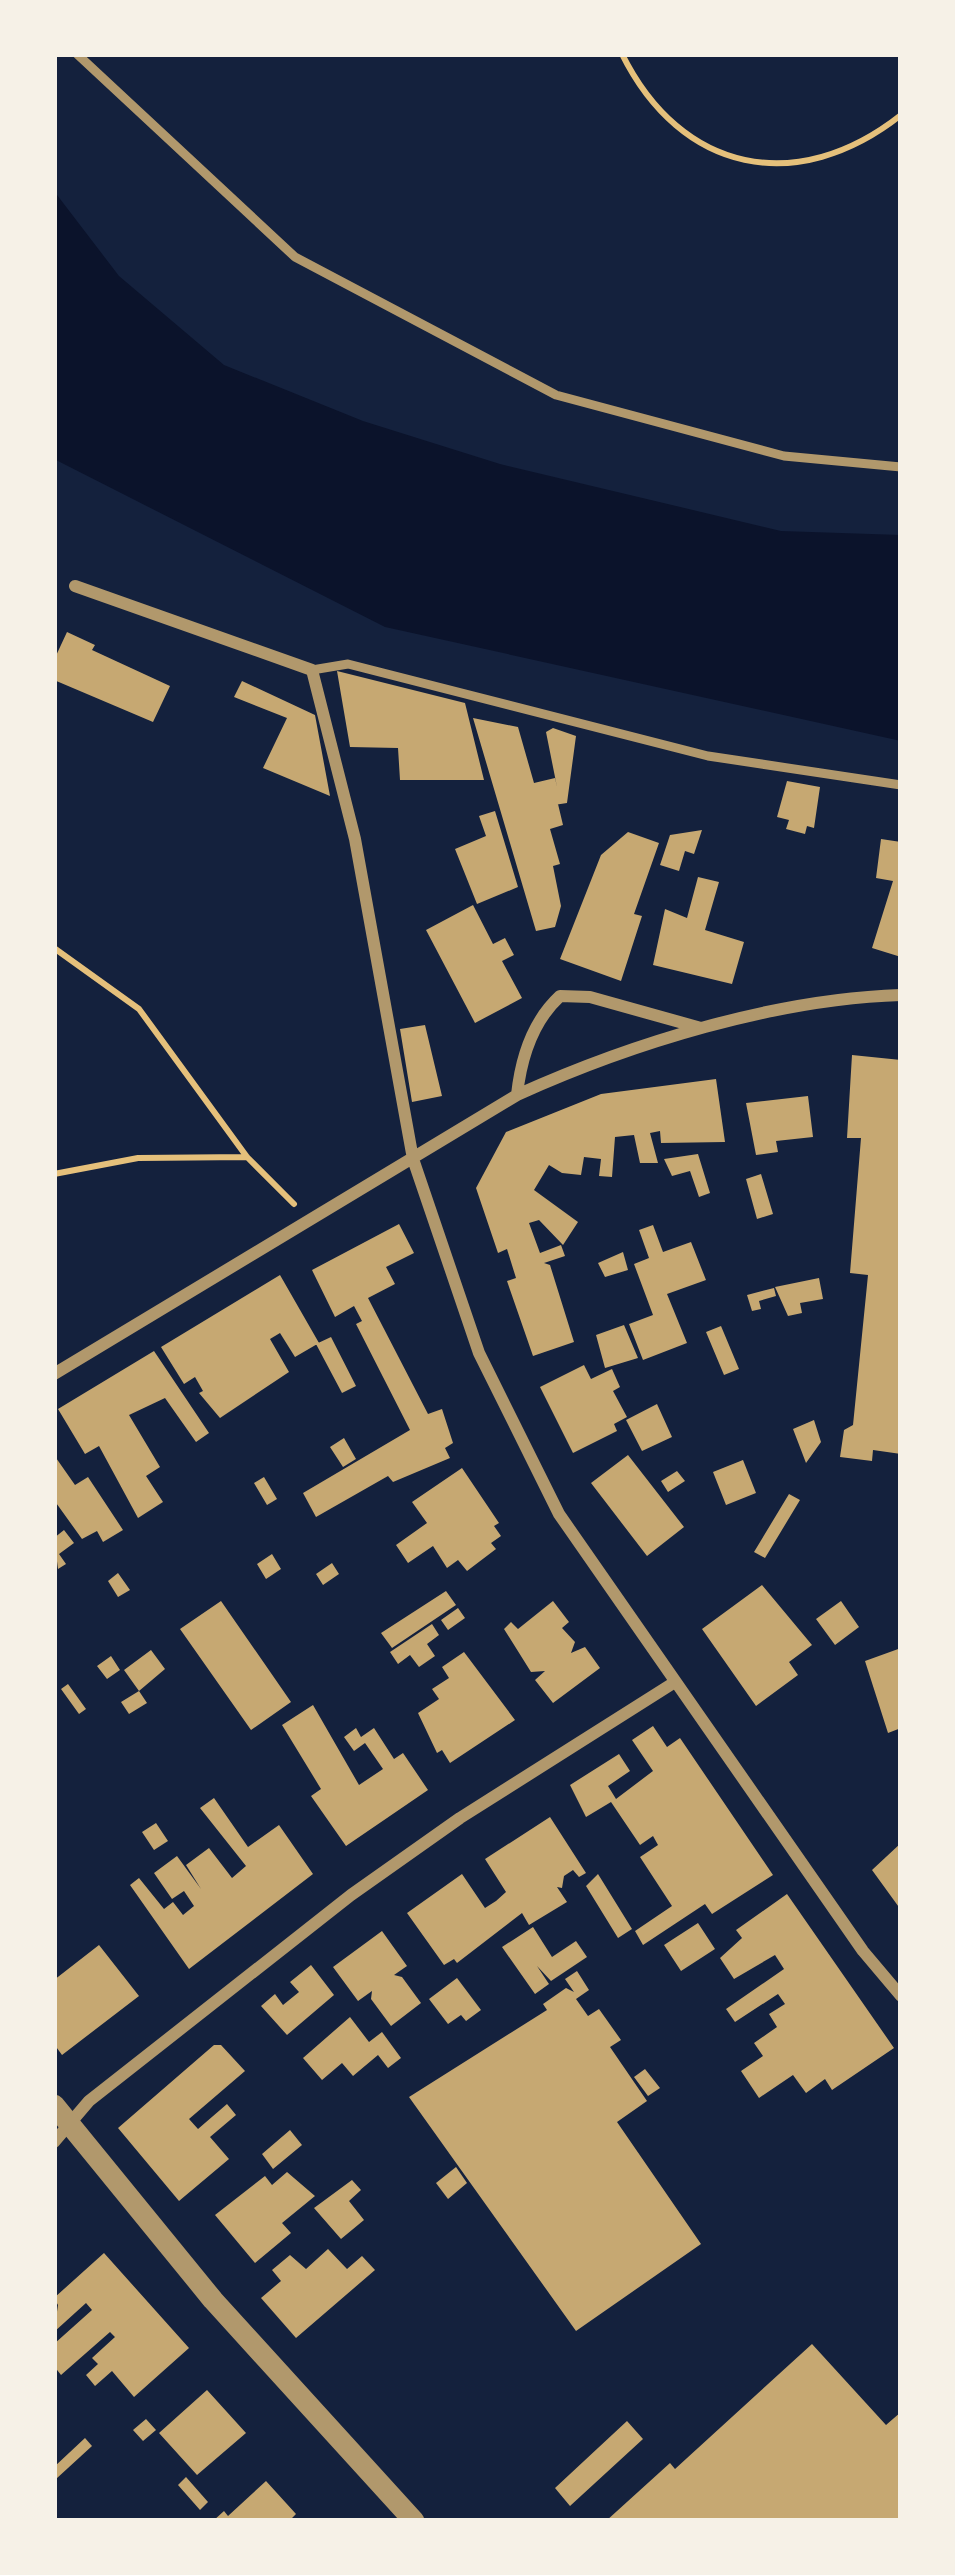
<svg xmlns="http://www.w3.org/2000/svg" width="955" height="2575" font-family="'Public Sans',sans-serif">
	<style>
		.water { fill: #0b132b }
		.building { fill: #c6a872 }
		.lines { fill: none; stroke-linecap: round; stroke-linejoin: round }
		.path { stroke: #e5c07b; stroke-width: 6 }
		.service { stroke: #b1986c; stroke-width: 9 }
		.minor { stroke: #b1986c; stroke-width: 12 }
		.tertiary { stroke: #b1986c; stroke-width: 21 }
	</style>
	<rect width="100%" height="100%" fill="#14213d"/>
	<path class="water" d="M54,191l65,85 105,89 139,56 137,43 281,67 120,4v206l-516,-114 -331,-168z"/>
	<path class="building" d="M67,632l28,13 -3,5 78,36 -17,36 -99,-42v-20z
		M337,671l128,32 19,77h-84l-2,-32 -48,-1z
		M242,681l73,34 15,81 -67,-28 24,-50 -53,-21z
		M473,718l45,9 16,56 21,-5 2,9 -11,-55 7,-4 23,8 -9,67 -26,4 17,-3 5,21 -13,4 10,35 -7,2 8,40 -6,21 -19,4z
		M787,781l33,6 -6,41 -7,-2 -2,8 -19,-5 3,-9 -12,-3z
		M495,811l23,76 -41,17 -22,-55 31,-13 -7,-20z
		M702,830l-8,24 -9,-3 -6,20 -19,-6 10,-30z
		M628,832l31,11 -25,71 8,2 -21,65 -61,-22 41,-104z
		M881,839l20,3v115l-29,-9 21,-67 -17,-3z
		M698,877l21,5 -14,48 39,12 -12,42 -79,-19 12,-56 22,9z
		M473,905l20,39 12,-6 9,17 -12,6 20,37 -47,25 -49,-93z
		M425,1025l17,71 -30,6 -12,-73z
		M852,1055l49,5v394l-28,-4 -1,11 -32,-4 4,-27 9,-5 15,-150 -18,-2 11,-135h-14z
		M716,1079l9,63 -64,1 -1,-12 -10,2 8,30h-18l-6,-28 -19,2 -3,40 -13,-1 2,-17 -17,-2 -3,18 -19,-2 -13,-8 -15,25 44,32 -15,23 -24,-25 -10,3 11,30 21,-8 4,11 -21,7 6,2 24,77 -41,14 -26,-75 9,-3 -9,-29 -9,4 -22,-65 30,-56 95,-38z
		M808,1096l5,41 -37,4 2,11 -22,3 -10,-52z
		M698,1154l12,39 -11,4 -9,-26 -18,5 -8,-17z
		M761,1174l12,40 -16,5 -11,-40z
		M399,1224l15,29 -28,14 9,17 -27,14 60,116 14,-5 11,34 -8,5 5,10 -57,24 -5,-6 -72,41 -13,-24 107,-63 -54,-106 6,-3 -8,-15 -19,11 -23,-47z
		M653,1225l10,27 28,-10 15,38 -39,14 20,49 -44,17 -14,-36 24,-9 -19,-51 15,-6 -10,-28z
		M623,1252l5,18 -23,7 -7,-14z
		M280,1275l39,68 -24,14 -15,-24 -10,6 19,33 -69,46 -21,-25 4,-2 -8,-14 -11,7 -23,-37z
		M819,1278l4,21 -23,4 2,10 -14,3 -13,-29z
		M774,1288l2,8 -17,5 2,8 -9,2 -5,-16z
		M624,1325l14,33 -33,10 -9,-33z
		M721,1326l18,43 -15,6 -18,-43z
		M331,1337l25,49 -14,7 -26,-49z
		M154,1351l55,82 -13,9 -31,-44 -36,17 31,52 -14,9 17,26 -25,16 -39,-72 -14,8 -27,-45z
		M584,1365l7,14 21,-10 8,18 -7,4 14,26 -13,7 3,7 -44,22 -33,-66z
		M657,1404l15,33 -30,14 -16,-31z
		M814,1420l7,22 -15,21 -13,-34z
		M344,1438l12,21 -13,8 -13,-20z
		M54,1455l21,30 13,-8 35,53 -20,12 -6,-11 -15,8 -28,-39z
		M628,1455l56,72 -37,29 -56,-73z
		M743,1460l13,33 -30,12 -13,-33z
		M462,1468l37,55 -5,3 7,10 -10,7 5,6 -29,22 -9,-11 -11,8 -14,-22 -25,17 -12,-18 31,-22 -15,-21z
		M677,1471l8,10 -17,11 -7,-11z
		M264,1477l13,22 -10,6 -13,-22z
		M789,1494l11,6 -35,58 -11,-6z
		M64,1530l10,13 -15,11 7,10 -8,5 -4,-31z
		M272,1554l9,15 -15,10 -9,-15z
		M332,1563l7,11 -16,11 -7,-11z
		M118,1573l12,17 -12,7 -10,-16z
		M762,1585l50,60 -23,17 9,13 -42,31 -54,-77z
		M446,1591l10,14 -64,43 -11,-15z
		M221,1601l70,101 -40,28 -71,-101z
		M553,1601l16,21 -7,6 13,14 -4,11 14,-6 15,21 -47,35 -18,-23 10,-9 -14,1 -27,-43 7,-7 7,7z
		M841,1601l18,26 -24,18 -19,-26z
		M458,1608l7,10 -17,12 -7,-10z
		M432,1624l7,11 -12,9 8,12 -16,11 -9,-12 -12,9 -8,-12z
		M901,1648v80l-13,5 -23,-72z
		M151,1650l14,19 -26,22 -15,-21z
		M464,1652l51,68 -65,43 -8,-13 -5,3 -19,-40 21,-14 -7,-10 17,-11 -7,-11z
		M111,1656l9,14 -13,9 -10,-13z
		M68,1684l18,25 -7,5 -18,-25z
		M139,1691l8,12 -18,11 -8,-12z
		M313,1705l46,80 24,-16 -18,-26 -11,8 -10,-14 12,-9 5,9 13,-9 20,31 9,-6 25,37 -82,56 -35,-50 10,-7 -39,-64z
		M653,1726l14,21 13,-9 93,137 -61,39 -7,-10 -62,41 -8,-14 37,-25 -32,-49 18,-12 -5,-9 -13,9 -29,-43 -25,15 -16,-32 49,-31 11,17 -22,15 8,13 37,-28 -21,-31z
		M214,1798l34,49 31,-22 34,49 -124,95 -59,-84 9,-7 25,31 9,-7 10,13 11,-9 -10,-15 -12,8 -18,-26 23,-17 24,33 -15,-24 23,-17 23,30 14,-12 -46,-58z
		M550,1817l36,56 -7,4 -6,-7 -9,6 -2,12 -5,-1 10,15 -38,23 -7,-12 -65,50 -3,-4 -10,6 -37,-52 55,-39 23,34 11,-7 10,-9 -21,-33z
		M156,1823l12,18 -14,9 -12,-18z
		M901,1843v67l-29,-40z
		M598,1874l34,55 -14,9 -32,-52z
		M787,1894l107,154 -62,42 -7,-11 -19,14 -13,-18 -34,23 -18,-27 22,-15 -9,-13 23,-16 -8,-13 16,-10 -7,-10 -43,28 -9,-13 58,-40 -9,-14 -41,24 -14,-21 22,-20 -6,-8z
		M698,1923l17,26 -34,22 -17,-26z
		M533,1927l19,30 24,-16 11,16 -36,24 -14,-15 12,18 -14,10 -33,-47z
		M382,1931l25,35 -13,9 8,2 19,26 -30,23 -20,-27 1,-8 -14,10 -25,-34z
		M99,1945l40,51 -77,59 -8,-11v-64z
		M311,1965l23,30 -47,40 -26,-29 14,-12 8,11 16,-13 -9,-10z
		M577,1971l12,19 -13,9 12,17 11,-7 22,31 -11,7 37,54 -30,21 84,122 -125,87 -167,-234 138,-87 -4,-6 23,-16 8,4 -9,-13z
		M457,1978l24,32 -15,11 -5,-6 -13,9 -19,-25z
		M350,2017l19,25 13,-10 19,26 -13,10 -10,-13 -25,21 -11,-13 -20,17 -19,-22z
		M214,2045h7l24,26 -56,48 9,10 29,-25 9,11 -26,22 19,22 -50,42 -61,-73z
		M645,2069l15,19 -12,8 -14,-19z
		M290,2130l12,15 -29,24 -11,-15z
		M456,2167l11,16 -19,16 -12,-16z
		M287,2172l28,24 -33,27 9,10 -36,30 -40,-48 50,-39 7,9z
		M352,2180l9,10 -12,11 15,19 -23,19 -27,-31z
		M328,2249l19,20 15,-13 13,14 -79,68 -35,-40 20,-17 -9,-11 18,-15 16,14z
		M104,2253l85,95 -55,49 -22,-26 -17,15 -9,-11 12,-11 -6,-6 23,-21 -5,-5 -49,43 -7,-9v-22l38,-34 -6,-7 -32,29 4,-27 -4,-7z
		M812,2344l74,81 15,-13v109h-295l64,-58 5,6z
		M207,2390l39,43 -49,42 -38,-42z
		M146,2419l10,11 -13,11 -10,-11z
		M627,2421l16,18 -73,67 -15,-18z
		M85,2438l7,8 -36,33 -2,-12z
		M186,2477l22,25 -8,8 -22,-25z
		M266,2481l30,33 -7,7h-76l11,-10 4,5z"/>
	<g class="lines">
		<path class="path" d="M622,54c59,119 175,143 279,61
			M54,948l85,61 108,148 47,47
			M54,1174l84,-16 109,-1"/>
		<path class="service" d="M77,54l218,203 261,138 228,61 117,11
			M312,670l36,-6 360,92 193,29"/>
		<path class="minor" d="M75,586l237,84 43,169 58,320 66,194 80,161 304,437 38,45
			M517,1095c4,-38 15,-73 43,-99l30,1 111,31
			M54,1374l463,-279c115,-52 258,-96 384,-100
			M54,2142l35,-41 262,-206 109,-77 215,-136"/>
		<path class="tertiary" d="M54,2105l159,195 201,221"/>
	</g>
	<rect width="955" height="2575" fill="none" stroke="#f6f1e7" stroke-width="114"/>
</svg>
